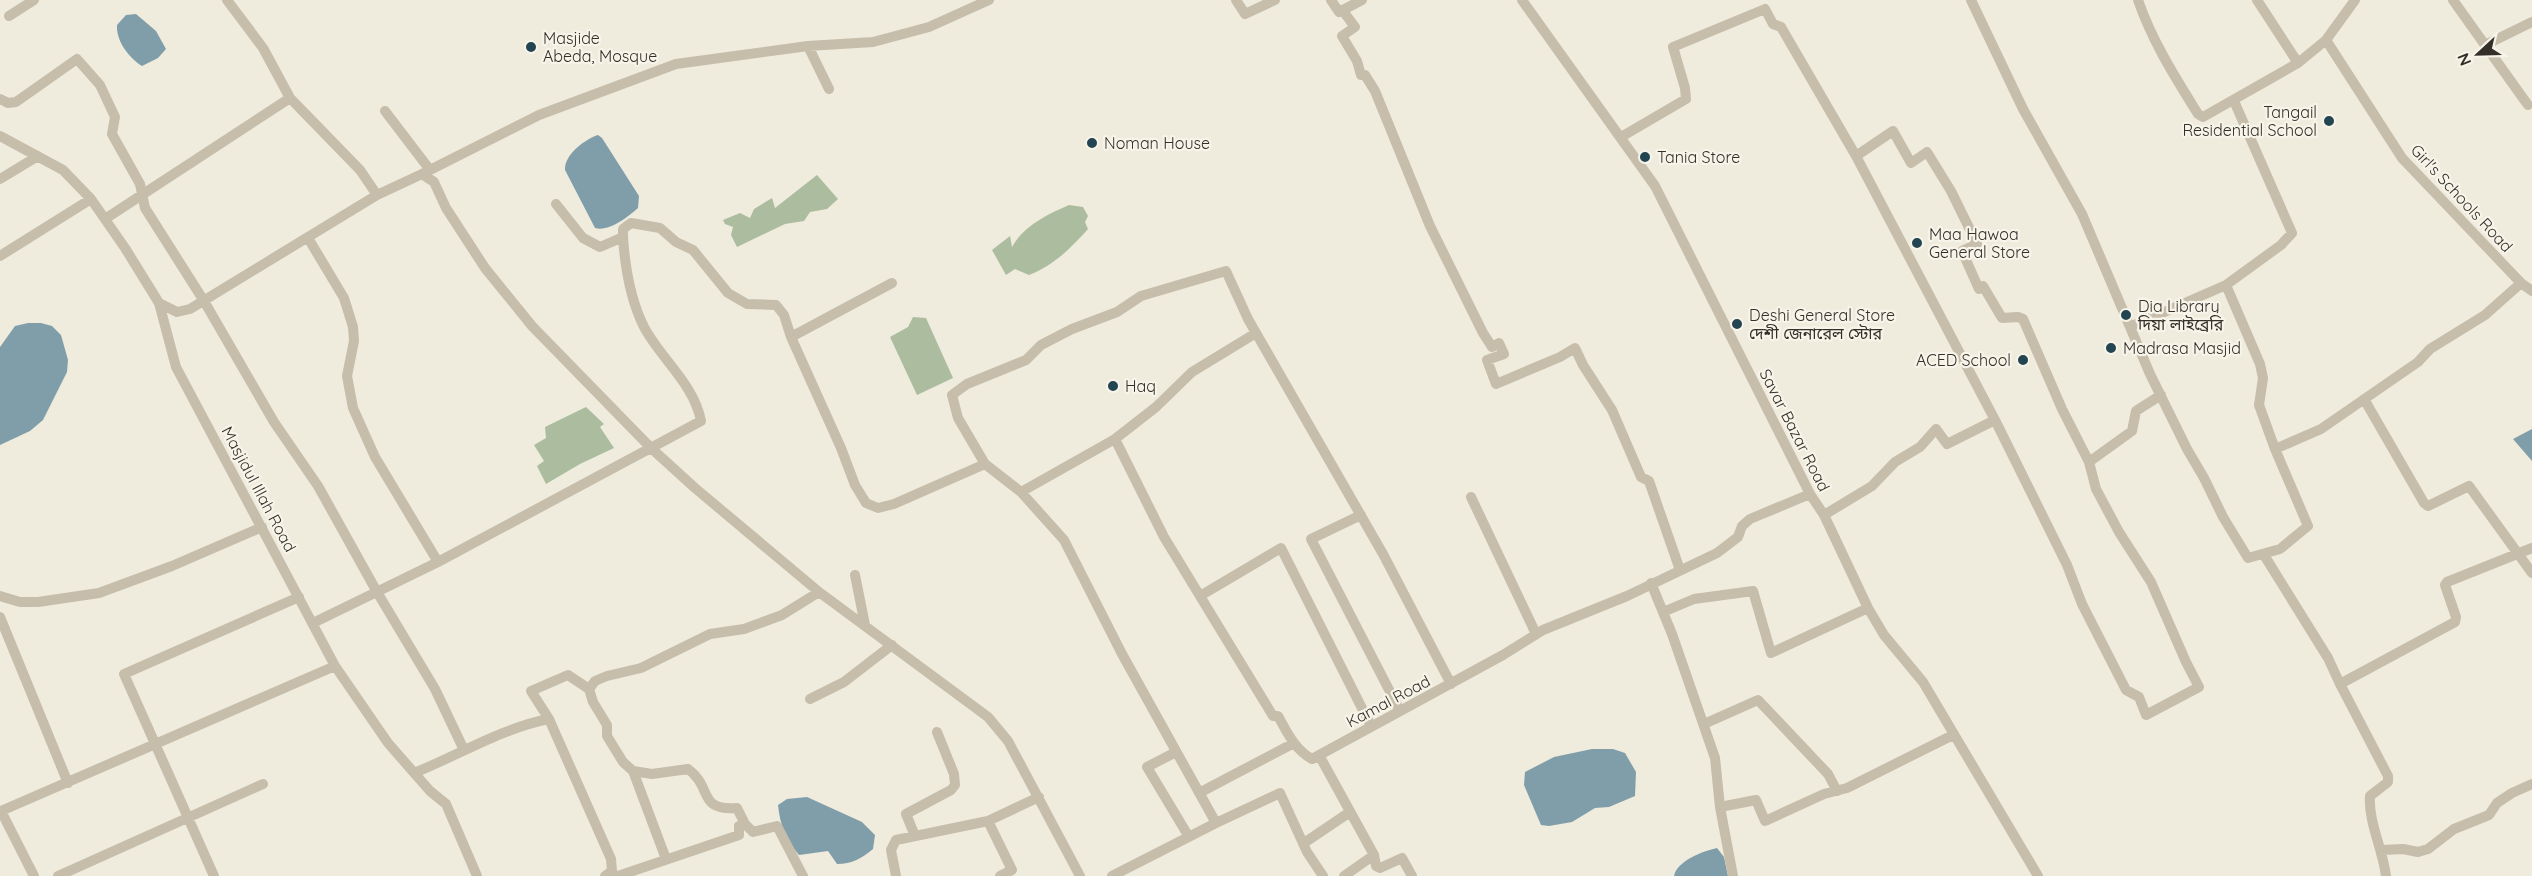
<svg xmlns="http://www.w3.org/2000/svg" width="2532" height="876" font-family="Quicksand,'Noto Sans Bengali',sans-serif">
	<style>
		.green { fill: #acbd9f }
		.water { fill: #809ea9 }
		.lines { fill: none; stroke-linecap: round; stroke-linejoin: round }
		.minor { stroke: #c6bdab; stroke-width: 10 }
		.poi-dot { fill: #234451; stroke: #f7f4e9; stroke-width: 2 }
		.labels { text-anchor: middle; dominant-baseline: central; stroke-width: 4.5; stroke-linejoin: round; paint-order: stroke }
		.poi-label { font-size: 16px; fill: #352f29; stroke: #f7f4e9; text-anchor: start }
		.street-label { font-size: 16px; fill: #352f29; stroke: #f7f4e9 }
	</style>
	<rect width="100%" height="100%" fill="#efebdd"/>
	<path class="green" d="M817,175l21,24 -11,10 -17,3 -6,9 -19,3 -48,23 -6,-12 2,-8 -8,-3 -2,-4 17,-7 10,5 4,-9 18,-11 3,10z
		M1069,205l14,2 5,9 -3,6 3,7c-18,20 -34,36 -59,46l-14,-6 -9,6 -14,-25 18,-14 2,11c11,-21 36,-33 57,-42z
		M913,317l13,1 27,60 -36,17 -27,-58 18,-10z
		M586,407l18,17 -4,3 14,21 -34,16 -34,20 -9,-18 7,-5 -10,-16 12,-7 -1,-11z"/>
	<path class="water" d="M136,14l20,17 10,18 -8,9 -16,8c-13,-8 -26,-25 -25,-41l9,-10z
		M598,135l4,3 37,58 -1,12c-10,9 -29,24 -43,20l-30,-58c-1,-15 20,-31 33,-35z
		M28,323h13l11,3 9,9 7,25 -1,12 -24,48 -13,11 -30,14v-98l15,-21z
		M2532,429v32l-19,-22z
		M1592,749h21l12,4 11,19 -1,24 -26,11 -14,1 -23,14 -23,4 -8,-1 -17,-40 1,-13 29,-15z
		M807,797l55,25 13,13 -2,14c-11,9 -21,15 -36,15l-9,-13 -29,4c-13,-15 -19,-30 -21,-50l9,-6z
		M1717,848l7,9 4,19h-54c3,-15 29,-25 43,-28z"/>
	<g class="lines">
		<path class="minor" d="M227,0l36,48 27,50 70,72 17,25 45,-21 12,8 12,26 39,60 47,58 119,122 44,40 124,104 169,125 20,24 72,135
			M1236,0l9,14 30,-14
			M1331,0l8,12 23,-12
			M1522,0l133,186 155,308 14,21 44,93 16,27 39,47 115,194
			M1971,0l52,109 59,105 68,160 37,75 17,29 19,39 25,41 32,-9 28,-23 -33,-77 46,-20 97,-67 12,-13 55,-34 36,-32
			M2138,0c14,41 37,77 60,114l5,3 95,-54 28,-23
			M2257,0l41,63
			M2355,0l-29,40 76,118 119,125 11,8
			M2453,0l32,45 47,-23
			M1343,11l12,16 -13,9 15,25 4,14h4l10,16 55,135 53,107 9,14 7,-4 5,11 -17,6 9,24 64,-27 15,-9 8,17 29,45 29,67 8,4 31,89
			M9,16l25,-16
			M2485,45l43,60
			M808,46l21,43
			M0,99l8,4 8,-1 61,-43 23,26 15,32 -3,17 28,50 5,24 59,93 70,121 44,64 59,106 58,97 29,61
			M385,111l45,59
			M0,136l63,34 28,29 34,49 34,55 17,64 159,299 53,77 42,48 16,13 31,72
			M1621,137l65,-38 -1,-11 -12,-41 92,-38 8,15 8,3 75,129 139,264 72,145 15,39 44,86 13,7 7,18 53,-28 -13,-25 -35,-80 -32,-50 -23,-43 -7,-27 43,-31 4,-20 25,-16
			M1856,156l37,-25 18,32 16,-11 24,39 26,53 -15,7 17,38 4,-3 19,32 16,-1 5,2 39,90 27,53
			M422,174l117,-59 137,-51 132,-18 65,-4 56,-15 60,-27
			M0,179l38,-23
			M556,204l27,34 17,9 23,-10
			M105,219l185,-121
			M308,238l36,60 9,29 1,14 -7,35 6,32 22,49 63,105
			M0,256l91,-57
			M2226,285l34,79 3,14 -4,27 16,44
			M159,303l18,9 13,-3 187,-114
			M2130,327l96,-42 55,-40 11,-12 -58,-132
			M791,337l101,-54
			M2364,399l60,104 4,3 41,-20 63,87
			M1115,439l49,98 109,179h5c9,16 17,34 34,43l191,-104 40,-25 84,-34 90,-43 21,-16 4,-11 8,-7 60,-25
			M985,464l-27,-46 -6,-23 15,-11 59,-24 15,-15 31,-16 45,-17 24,-16 85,-25 22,48 135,235 68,130
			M1021,492l43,48 58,114 94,169 64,-30 27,59 16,24
			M1471,497l65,137
			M1361,515l-50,24 89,172
			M1824,515l48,-29 23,-24 25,-15 16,-18 11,15 48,-24
			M2264,555l64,103 12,26
			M855,575l10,50
			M1651,583l21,51 43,124 5,49 13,69
			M0,596l20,6h18l61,-9 73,-27 90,-39
			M1200,596l81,-48 90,178
			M1663,612l31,-13 59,-8 18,62 97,-45
			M0,617l68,166
			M313,623l125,-61 263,-141c-7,-37 -40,-62 -57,-94 -14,-28 -19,-60 -21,-90v-8l8,-6 29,5 16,14 17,8 35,43 19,11 29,1 8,10 7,22 50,111 14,37 11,18 12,5 16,-4 91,-40 36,28 94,-53 41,-32 36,-35 64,-39
			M810,699l34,-17 48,-37
			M549,719l-18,-28 37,-16 21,14
			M1704,724l54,-24 70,74 9,17
			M1176,752l-29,15 42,70
			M1319,755l55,100 -30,21
			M633,771l33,88
			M414,773c45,-18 88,-45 135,-54l62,140 1,12 -7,5
			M1199,793l95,-50
			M1720,807l36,-7 9,21 59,-27 23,-6 106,-53
			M915,836l-9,-22 45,-24 4,-5 -1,-11 -17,-42
			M1304,843l46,-31
			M2382,850l21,-1 15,3 10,-3 26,-20 35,-14 8,-12 15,-10 20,-9
			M1374,855l2,11 4,2 22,-10 10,18
			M34,876l-33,-65 334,-145
			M58,876l205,-92
			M214,876l-90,-202 175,-77
			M618,876l121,-41v-9l6,-2
			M803,876l-26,-50 -24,6 -8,-8 -8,-16c-40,3 -24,-21 -49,-39l-36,5 -19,-3 -10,-9 -16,-26v-11l-14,-23 -4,-13 6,-8 12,-5 34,-8 69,-34 34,-5 38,-14 37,-23
			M896,876l-5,-26 5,-10 92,-19
			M1000,876l12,-6 -24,-49 51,-24
			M1112,876l104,-53
			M2386,876c-3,-26 -18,-55 -16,-80l18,-14v-6l-48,-92 115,-62 1,-5 -11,-32 2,-3 85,-34"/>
	</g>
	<g class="poi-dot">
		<circle cx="531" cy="47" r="6"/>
		<circle cx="2329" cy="121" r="6"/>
		<circle cx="1092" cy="143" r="6"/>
		<circle cx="1645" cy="157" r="6"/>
		<circle cx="1917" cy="243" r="6"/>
		<circle cx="2126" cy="315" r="6"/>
		<circle cx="1737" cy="324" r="6"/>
		<circle cx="2111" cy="348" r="6"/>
		<circle cx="2023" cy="360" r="6"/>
		<circle cx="1113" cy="386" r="6"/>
	</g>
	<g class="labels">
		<g class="poi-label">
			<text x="543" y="38">Masjide<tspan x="543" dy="18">Abeda, Mosque</tspan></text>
			<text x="2317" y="112" text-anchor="end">Tangail<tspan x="2317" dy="18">Residential School</tspan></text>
			<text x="1104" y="143">Noman House</text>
			<text x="1657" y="157">Tania Store</text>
			<text x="1929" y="234">Maa Hawoa<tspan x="1929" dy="18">General Store</tspan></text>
			<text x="2138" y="306">Dia Library<tspan x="2138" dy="18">দিয়া লাইব্রেরি</tspan></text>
			<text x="1749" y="315">Deshi General Store<tspan x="1749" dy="18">দেশী জেনারেল স্টোর</tspan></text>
			<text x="2123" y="348">Madrasa Masjid</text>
			<text x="2011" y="360" text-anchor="end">ACED School</text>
			<text x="1125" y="386">Haq</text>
		</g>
		<g class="street-label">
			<text transform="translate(2462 198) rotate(47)">Girl's Schools Road</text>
			<text transform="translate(1795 430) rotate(63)">Savar Bazar Road</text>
			<text transform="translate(259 489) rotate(62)">Masjidul Illah Road</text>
			<text transform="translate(1388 701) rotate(-28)">Kamal Road</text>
		</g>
	</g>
	<g transform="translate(2478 54) rotate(248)" stroke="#f7f4e9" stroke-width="4.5" paint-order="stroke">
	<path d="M0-4.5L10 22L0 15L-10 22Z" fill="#352f29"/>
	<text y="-9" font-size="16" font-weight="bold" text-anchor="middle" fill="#352f29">N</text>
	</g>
</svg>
